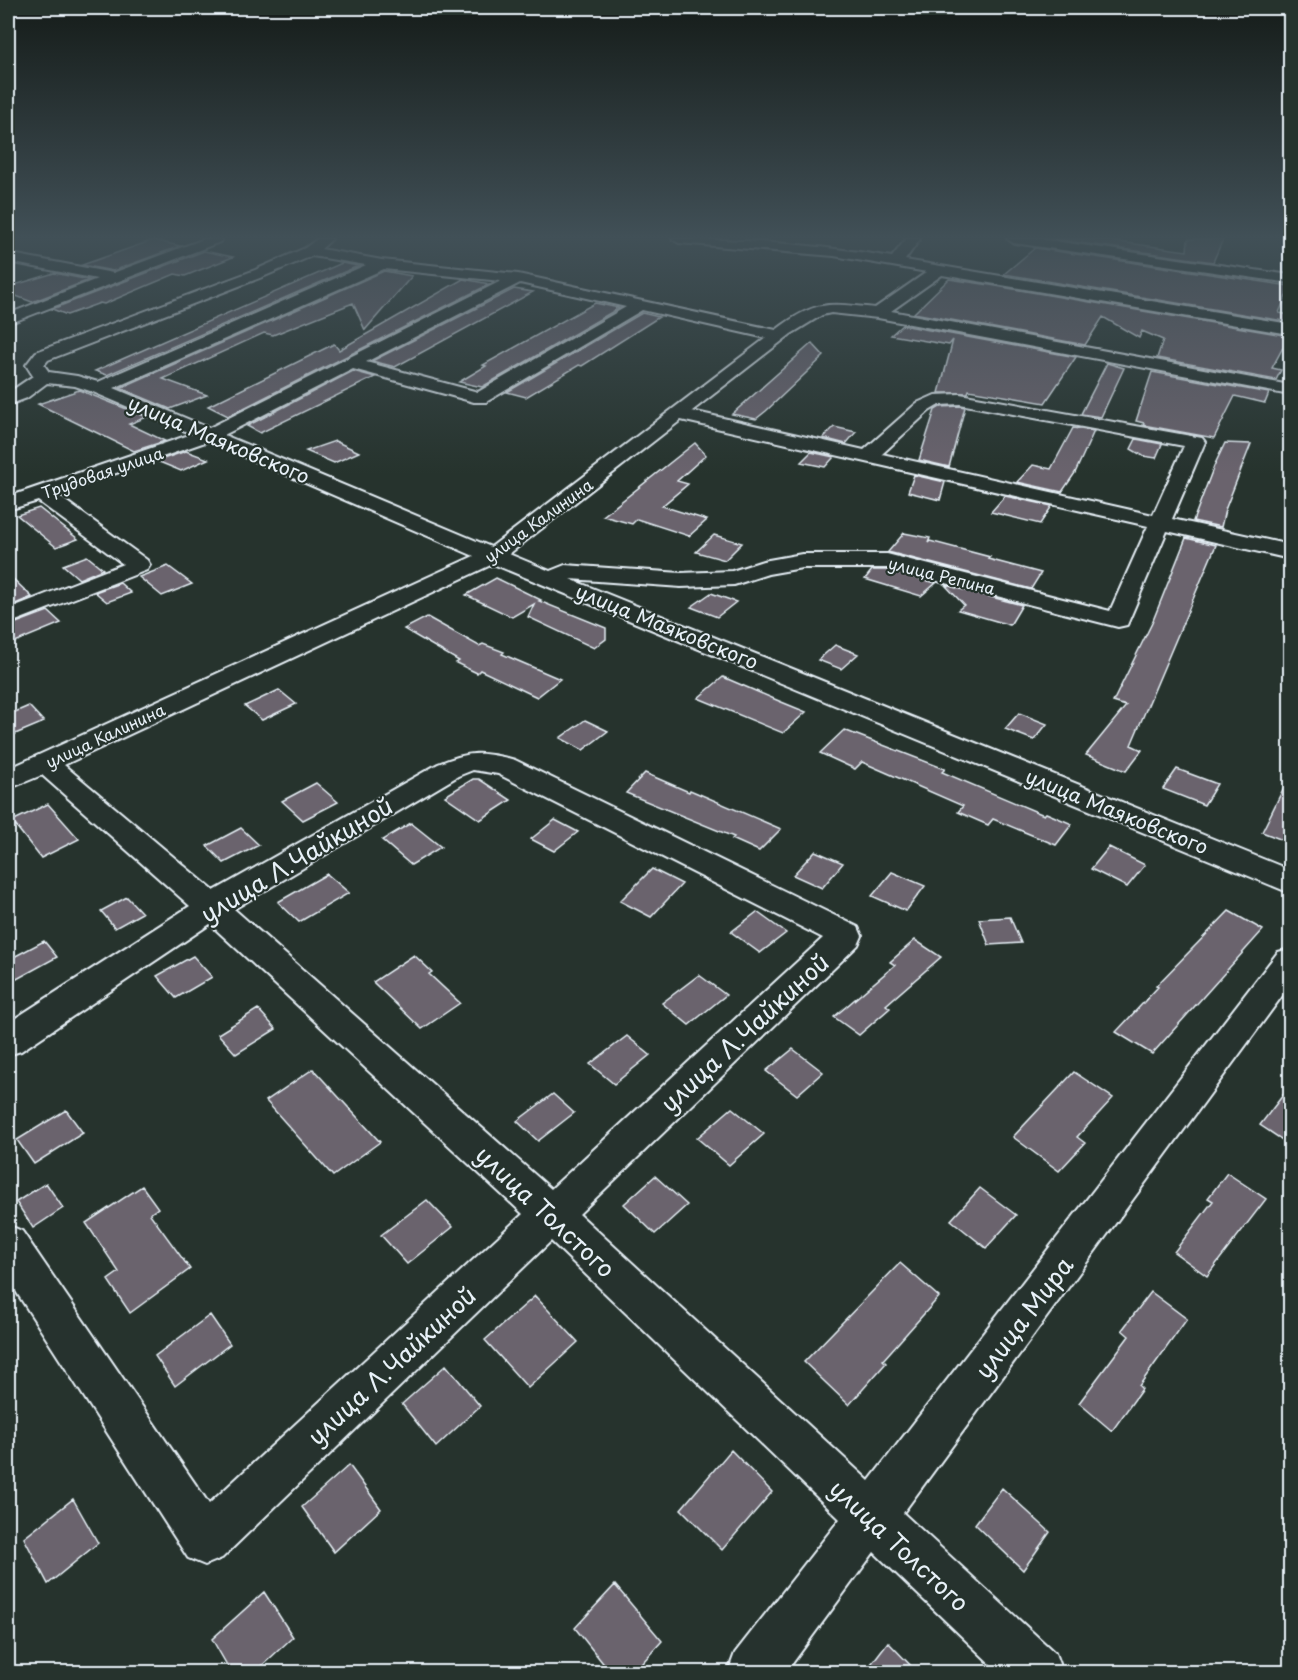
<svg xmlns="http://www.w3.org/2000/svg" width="1298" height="1680" font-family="'Playpen Sans',sans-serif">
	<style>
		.building { fill: #6a646d; stroke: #e8f1f8; stroke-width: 1.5 }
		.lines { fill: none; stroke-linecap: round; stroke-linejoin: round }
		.minor-casing { stroke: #e8f1f8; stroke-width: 4 }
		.minor { fill: #26332d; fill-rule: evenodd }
		.labels { text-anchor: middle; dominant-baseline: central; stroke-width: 4.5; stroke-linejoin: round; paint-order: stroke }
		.far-street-label { font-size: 16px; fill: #e8f1f8; stroke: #26332d }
		.street-label { font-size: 20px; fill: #e8f1f8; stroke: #26332d }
		.near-street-label { font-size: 24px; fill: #e8f1f8; stroke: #26332d }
	</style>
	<rect width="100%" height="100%" fill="#26332d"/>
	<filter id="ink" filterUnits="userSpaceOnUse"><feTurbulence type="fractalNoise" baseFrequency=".0167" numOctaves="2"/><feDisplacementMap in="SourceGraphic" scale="12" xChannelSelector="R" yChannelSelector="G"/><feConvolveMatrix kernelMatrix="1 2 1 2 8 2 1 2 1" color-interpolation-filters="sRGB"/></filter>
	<g filter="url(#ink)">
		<path class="building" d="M1053,239h44l90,12 1,-12h35l-10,23z
			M153,240l27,6 -67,25 -31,-6z
			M1035,248l255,38 -11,27 11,2v7l-286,-48z
			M204,251l29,6 -48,19 -10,-2 -71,30 -4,-1 -33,12 -15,-6z
			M342,263l16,3 -251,109 -12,-4z
			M384,271l28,5 -47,54 -12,-27 -80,32 -9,-2 -101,46 44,16 -37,14 -50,-21z
			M54,273l35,7 -57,22 -24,-9v-6z
			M463,279l27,5 -262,132 -20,-10 126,-62 5,6z
			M949,279l41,6 299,51 -17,32 9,2 -5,10 -119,-22 6,-18 -21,-9 -3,7 -36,-21 -18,28 -171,-32z
			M514,289l19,3 -138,75 -23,-6z
			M595,303l24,5 -137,79 -23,-5 27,-16 -3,-1z
			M642,313l17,4 -77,49 -3,-1 -53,32 -19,-5z
			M902,325l174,32 -31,46 -76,-13 -1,3h-29l14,-53 -4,5 -58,-10z
			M812,343l12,13 -58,55 -10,8 -24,-5z
			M1107,363l17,5 -23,49 -20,-3z
			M353,371l22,6 -115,56 -13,-7z
			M1152,372l117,21 -4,10 -30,-7 -21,42 -71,-13 1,-2 -8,-2z
			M79,390l68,27 -18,7 36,17 -31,10 -96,-47z
			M960,406l5,1 -16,60 -30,-7 16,-50 5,-3z
			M834,427l22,5 -10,12 -23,-6z
			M1073,428l21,3 -19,42 -13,19 -45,-10 16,-17 18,4z
			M1136,439l26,5 -6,14 -13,-2 -12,-7z
			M335,441l24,11 -25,11 -28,-12z
			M695,443l11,12 -29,26 11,3 -26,22 45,14 -18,16 -52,-17 -5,5 -29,-8z
			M1225,443l26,1 -26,66 -4,17 -28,-6 21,-55z
			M186,451l22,8 -27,12 -24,-10z
			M811,452l23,5 -9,10 -24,-5z
			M914,475l31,7 -5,18 -32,-8z
			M1005,496l47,10 -12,18 -49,-12z
			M39,508l39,31 -22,8 -39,-32z
			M904,533l26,5 -2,5 2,-2 60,16 -2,2 53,14 -10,16 -143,-37z
			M714,535l28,8 -17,17 -29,-8z
			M1186,538l30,7 -85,200 11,5 -16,21 -40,-16 40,-49 -13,-4 39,-79z
			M87,556l16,13 -24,10 -16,-14z
			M168,566l24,18 -30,12 -23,-19z
			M872,570h15l49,13 -15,13 -56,-17z
			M8,574l24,23 -24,10z
			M496,578l45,22 -2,1 67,27v11l-12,9 -66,-31 6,-13 -22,13 -46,-22z
			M120,583l11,10 -24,9 -12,-10z
			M945,585l77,20 -12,20 -52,-15 6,-5z
			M711,593l25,9 -19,15 -26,-10z
			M48,611l13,12 -53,22v-19z
			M427,617l52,29 4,-2 21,8 -2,2 58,25 -23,18 -57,-27 -3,3 -21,-10 3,-2 -55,-32z
			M835,645l23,9 -17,15 -23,-9z
			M723,677l56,24 27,11 -23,21 -85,-35z
			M279,690l17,14 -34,16 -17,-14z
			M29,706l15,16 -36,15v-22z
			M1019,713l28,11 -13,16 -29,-11z
			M585,720l23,11 -25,19 -23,-12z
			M844,730l101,39 -3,3 102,43 2,-2 26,11 -16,21 -63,-26 -5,6 -30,-13 5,-6 -101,-44 -7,7 -35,-16z
			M1177,769l40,15 -13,21 -41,-16z
			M645,773l44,19 1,-2 91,39 -22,22 -27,-12 2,-2 -108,-44z
			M1290,775v68l-28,-11z
			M473,779h6l32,21 -31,20 -35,-24z
			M316,783l22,19 -35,18 -21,-19z
			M48,804l31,35 -38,19 -29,-37z
			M555,820l23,12 -24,19 -23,-12z
			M411,823l30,24 -30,18 -29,-25z
			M241,828l18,17 -35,18 -17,-17z
			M1109,847l36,18 -18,22 -36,-18z
			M815,851l28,12 -21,25 -29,-13z
			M652,869l30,15 -31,33 -31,-16z
			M892,872l33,14 -19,25 -34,-15z
			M327,874l22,19 -50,29 -21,-20z
			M127,897l15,16 -27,15 -14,-17z
			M1229,911l34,19 -111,124 -36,-22 42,-45 -2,-1z
			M757,912l29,21 -26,20 -29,-21z
			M1010,917l11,26 -32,2 -10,-26z
			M915,940l26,17 -55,48 4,3 -31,27 -25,-18 61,-52 -5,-3z
			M44,941l13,16 -42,23 -7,-10v-10z
			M414,955l18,17 -3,2 31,29 -38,26 -49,-47z
			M193,956l19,21 -36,21 -19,-22z
			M699,975l27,20 -37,30 -27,-22z
			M258,1009l18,20 -40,25 -18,-20z
			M627,1036l23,19 -36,29 -24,-20z
			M793,1049l30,23 -26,23 -31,-24z
			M313,1069l67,73 -47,34 -67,-75z
			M1074,1072l39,26 -36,39 8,6 -26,28 -46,-34z
			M1290,1086v59l-30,-20z
			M553,1094l21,19 -36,28 -21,-20z
			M732,1108l32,26 -35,31 -32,-27z
			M66,1110l17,23 -49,31 -17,-24z
			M1227,1173l39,26 -59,77 -33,-24 39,-51 -5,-3z
			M655,1176l32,29 -32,29 -31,-30z
			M46,1183l17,25 -30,20 -17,-26z
			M142,1186l16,22 -8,6 40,55 -60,44 -22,-33 11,-8 -33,-49z
			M980,1188l36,27 -30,33 -35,-28z
			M427,1200l26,27 -46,37 -26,-29z
			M900,1263l39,34 -56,63 3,3 -37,42 -45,-43z
			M1151,1292l36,27 -48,67 3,3 -30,42 -33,-28 50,-67 -7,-6z
			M535,1296l43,46 -50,46 -43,-48z
			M210,1315l20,29 -55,42 -20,-30z
			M446,1365l34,41 -44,41 -34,-43z
			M731,1450l41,42 -50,58 -41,-41z
			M349,1465l32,44 -47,43 -32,-45z
			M1002,1488l48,44 -27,38 -48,-46z
			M73,1499l25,44 -50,41 -24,-46z
			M615,1585l47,56 -28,31h-24l-35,-44z
			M264,1592l29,45 -38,35h-24l-19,-33z
			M888,1642l29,30h-52z"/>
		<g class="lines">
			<g class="minor-casing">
				<path id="minor" d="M204,239h18l-2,3 -212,82v-10l89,-35 -83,-16 -6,1v-9l4,-1 101,19z
					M317,239h15l-11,10 61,11 136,14 258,56c40,-30 51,-27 99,-22l52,-36 -93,-16 -155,-13 -7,-4c74,0 147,6 220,18l14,-18h14l-15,21 385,64v10l-348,-59 -51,36 399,74v10l-412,-77 -47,-5 -9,2 -31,19 -99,77 172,39 53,-47 18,-8 25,-1 242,44 3,4 -33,77 118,26v14l-123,-28 -40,94 -9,2 -231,-59h-85l-34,6 -34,11 -53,2 -111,-8 720,291v23l-797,-329 -429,201 150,126 224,-127c32,-13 43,-13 77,-4l343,167 4,9 -4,9 -279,269 290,267 409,-529 12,-3v36l-387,528 152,140 7,19h-63l-125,-120 -88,120h-58l7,-19 105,-134 -289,-278 -329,317 -17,7 -17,-7 -180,-279v-54l14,6 187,273 314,-290 -313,-290 -189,127 -13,4v-32l182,-117 -148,-131 -34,14v-20l466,-213 -266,-115 -152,53 91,66 3,5 -3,5 -139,54v-15l115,-45 -85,-63 -30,9v-13l184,-63 -99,-42 -18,-6 -28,-3 -20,15 -19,7v-12l25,-17 -7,-11 10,-13 219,-82 50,-22zM312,256l54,9 -268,117 -21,-6 -28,-4 -5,-7 4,-5 217,-84zM384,269l117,12 -292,147 -95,-40zM520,283l106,24 -148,85 -112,-30zM642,310l124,28 -275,209 -267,-112 129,-66 121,33h12zM960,404l224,42 -31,69 -271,-61 47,-43 10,-6zM681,420l467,106 -38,85 -223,-57h-85l-39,7 -31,10 -51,2 -116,-8 -15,6 -41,-17zM473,770l25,4 325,164 -272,251 -317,-280 224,-133z
					M1007,239h33l250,36v8l-276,-40z"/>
			</g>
			<use href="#minor" class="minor"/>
		</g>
	</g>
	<linearGradient id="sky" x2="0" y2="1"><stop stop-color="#151c19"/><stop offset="0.5" stop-color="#415057"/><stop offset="1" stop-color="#415057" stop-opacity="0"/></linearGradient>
	<rect width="1298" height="474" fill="url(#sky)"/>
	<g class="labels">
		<g class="far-street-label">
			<text transform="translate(102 472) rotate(-19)">Трудовая улица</text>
			<text transform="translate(538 520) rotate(-36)">улица Калинина</text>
			<text transform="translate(942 575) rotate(14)">улица Репина</text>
			<text transform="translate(105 735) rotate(-25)">улица Калинина</text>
		</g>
		<g class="street-label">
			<text transform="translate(219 439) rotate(23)">улица Маяковского</text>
			<text transform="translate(667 626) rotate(22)">улица Маяковского</text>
			<text transform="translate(1117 811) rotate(22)">улица Маяковского</text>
		</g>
		<g class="near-street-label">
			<text transform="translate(296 859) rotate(-31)">улица Л.Чайкиной</text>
			<text transform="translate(744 1032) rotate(-43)">улица Л.Чайкиной</text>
			<text transform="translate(546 1211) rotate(43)">улица Толстого</text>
			<text transform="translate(1023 1317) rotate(-53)">улица Мира</text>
			<text transform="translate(391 1365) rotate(-43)">улица Л.Чайкиной</text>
			<text transform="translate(900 1545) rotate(43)">улица Толстого</text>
		</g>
	</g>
	<rect width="1298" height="1680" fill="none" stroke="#26332d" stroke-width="30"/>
	<rect x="15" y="15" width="1268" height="1650" fill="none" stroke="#e8f1f8" stroke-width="2" filter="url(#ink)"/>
</svg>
